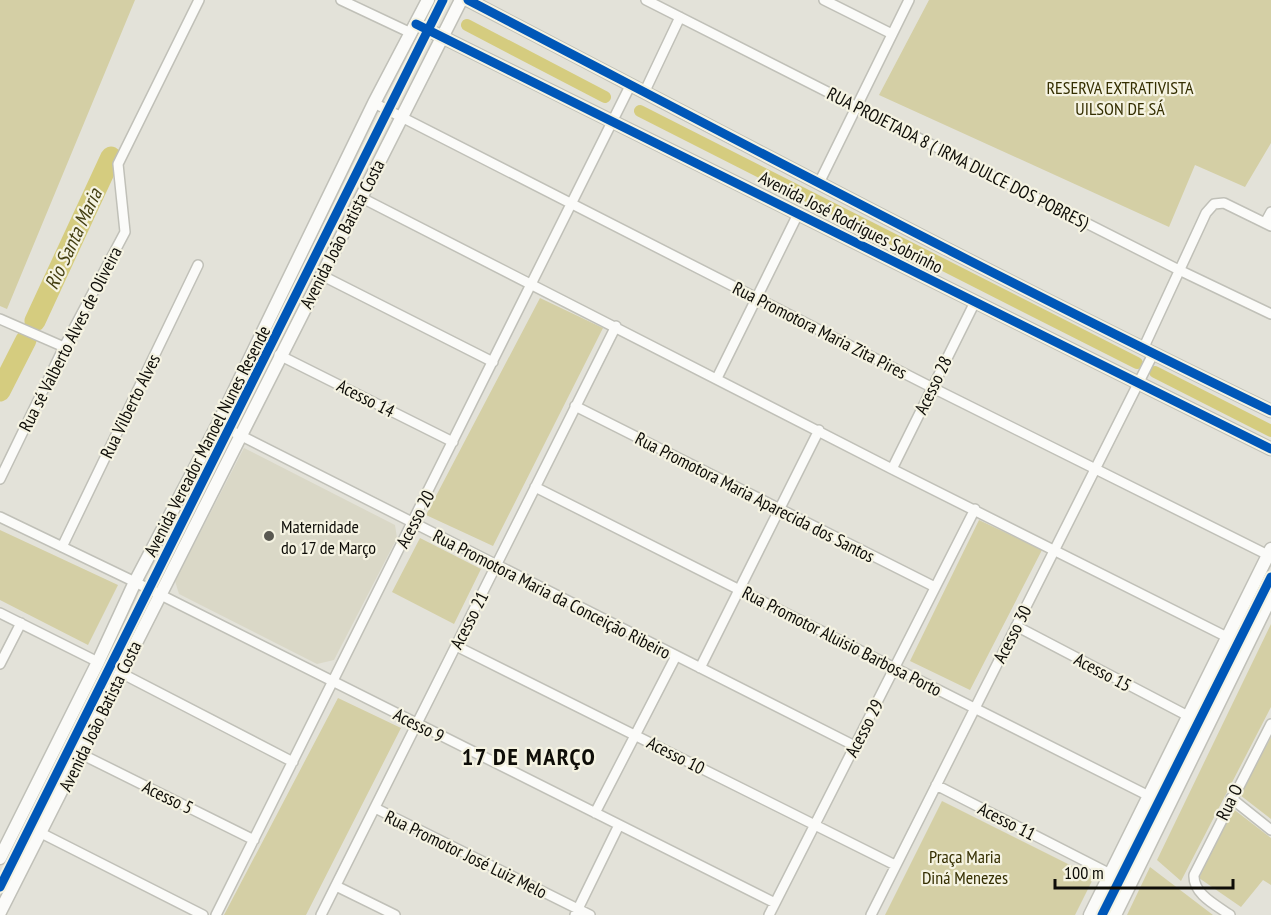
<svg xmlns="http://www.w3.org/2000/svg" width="1271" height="915" font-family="'PT Sans Narrow',sans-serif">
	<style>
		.built { fill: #dad8c7 }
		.green { fill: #d4cfa5 }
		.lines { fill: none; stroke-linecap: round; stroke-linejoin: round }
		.canal { stroke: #d5cc7f; stroke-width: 12 }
		.river { stroke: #d5cc7f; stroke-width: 21 }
		.minor-casing { stroke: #c0c0b8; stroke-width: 12 }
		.tertiary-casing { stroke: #c0c0b8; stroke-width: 15 }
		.minor { stroke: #fbfbf9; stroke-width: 9 }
		.tertiary { stroke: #fbfbf9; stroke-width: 12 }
		.cycleway-casing { stroke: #f5f3e2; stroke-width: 13 }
		.cycleway { stroke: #0057b8; stroke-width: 9 }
		.poi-dot { fill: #595851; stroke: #f5f3e2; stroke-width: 2 }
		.labels { text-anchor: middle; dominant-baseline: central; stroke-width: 4.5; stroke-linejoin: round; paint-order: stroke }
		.park-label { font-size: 18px; fill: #342e00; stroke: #f5f3e2 }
		.street-label { font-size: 18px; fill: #0e0d08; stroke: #f5f3e2 }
		.poi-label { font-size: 18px; fill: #0e0d08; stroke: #f5f3e2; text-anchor: start }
		.water-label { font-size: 20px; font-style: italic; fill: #443f12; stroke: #f5f3e2 }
		.district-label { font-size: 24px; font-weight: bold; letter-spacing: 1.5px; fill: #0e0d08; stroke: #f5f3e2 }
	</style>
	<rect width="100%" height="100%" fill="#e3e2d9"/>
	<path class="built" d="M244,448l151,77 2,13 -63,122 -17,4 -138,-70 -4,-13z"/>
	<path class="green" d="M0,0h135l-128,309 -7,-3z
		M929,0h342v143l-26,44 -50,-22 -26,62 -290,-132z
		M540,298l63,30 -110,218 -67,-31z
		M979,520l63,30 -72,140 -60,-29z
		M0,530l118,55 -30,60 -88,-45z
		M420,538l61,31 -27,55 -62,-32z
		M1271,624v83l-90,174 -24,-21z
		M338,698l63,30 -95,187h-82z
		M1271,737v82l-31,-24z
		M942,801l152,76 -19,38h-190z
		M1232,808l39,30v47l-8,-5 -22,27 -42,-29z
		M1150,867l63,48h-86z"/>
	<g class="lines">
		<path class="canal" d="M467,25l138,72
			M640,111l497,252
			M1155,372l116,59"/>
		<path class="river" d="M35,321l76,-164
			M0,391l26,-51"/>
		<g class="minor-casing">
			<path id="minor" d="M341,0l70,33
				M646,0l533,270 92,44
				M824,0l68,34
				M644,93l36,-76
				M374,103l557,284 337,168
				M819,183l90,-183
				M362,198l530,271 335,168
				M1265,223l6,-11
				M321,275l172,87
				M0,319l64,28
				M1143,349l63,-136 8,-9 10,-1 47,23
				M279,355l174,87
				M717,378l81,-164
				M575,406l360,181
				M218,424l637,322
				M892,469l83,-167
				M0,479l64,-132 61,-115 -7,-68 81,-164
				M535,487l614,309
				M0,517l135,65 640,321
				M62,547l136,-282
				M0,613l98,49
				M1016,626l174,91
				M456,646l439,219
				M0,664l21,-41
				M700,668l119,-238
				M121,673l172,89
				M81,754l173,86
				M936,785l194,99
				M1231,798l40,32
				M375,808l215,107
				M595,813l81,-157
				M41,833l162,82
				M336,886l59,29
				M216,915l414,-829
				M321,915l295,-589
				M575,915l44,-90
				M769,915l206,-406
				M871,915l282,-561
				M1230,915c-14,-10 -37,-21 -36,-40l77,-151"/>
		</g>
		<g class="tertiary-casing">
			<path id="tertiary" d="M468,0c267,139 532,280 803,411
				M416,24l855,425
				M0,858l98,-196 37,-80 83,-158 156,-321 54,-103
				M0,912l461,-912
				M1090,915l181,-366
				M1115,915l156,-318"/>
		</g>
		<use href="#minor" class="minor"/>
		<use href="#tertiary" class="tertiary"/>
		<g class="cycleway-casing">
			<path id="cycleway" d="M468,0c267,139 532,280 803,411
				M416,24l855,425
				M0,887l443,-887
				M1102,915l169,-338"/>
		</g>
		<use href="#cycleway" class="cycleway"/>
	</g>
	<circle class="poi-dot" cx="269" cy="536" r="6"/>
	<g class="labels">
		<g class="park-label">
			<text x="1120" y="87">RESERVA EXTRATIVISTA<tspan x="1120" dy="21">UILSON DE SÁ</tspan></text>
			<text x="965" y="856">Praça Maria<tspan x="965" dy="21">Diná Menezes</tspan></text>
		</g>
		<g class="street-label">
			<text transform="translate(958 158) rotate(27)">RUA PROJETADA 8 ( IRMA DULCE DOS POBRES)</text>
			<text transform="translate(851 222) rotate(27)">Avenida José Rodrigues Sobrinho</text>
			<text transform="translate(342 234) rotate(-63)">Avenida João Batista Costa</text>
			<text transform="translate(820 330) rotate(27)">Rua Promotora Maria Zita Pires</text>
			<text transform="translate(70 339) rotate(-63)">Rua sé Valberto Alves de Oliveira</text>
			<text transform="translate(933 385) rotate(-64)">Acesso 28</text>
			<text transform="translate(366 398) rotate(27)">Acesso 14</text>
			<text transform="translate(130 406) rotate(-64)">Rua Vilberto Alves</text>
			<text transform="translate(207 441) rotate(-63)">Avenida Vereador Manoel Nunes Resende</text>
			<text transform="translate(755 497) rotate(27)">Rua Promotora Maria Aparecida dos Santos</text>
			<text transform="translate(415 519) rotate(-63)">Acesso 20</text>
			<text transform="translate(552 594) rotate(27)">Rua Promotora Maria da Conceição Ribeiro</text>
			<text transform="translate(469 620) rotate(-63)">Acesso 21</text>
			<text transform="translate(1012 634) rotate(-63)">Acesso 30</text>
			<text transform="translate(842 641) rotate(27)">Rua Promotor Aluisio Barbosa Porto</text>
			<text transform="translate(1103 672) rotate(28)">Acesso 15</text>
			<text transform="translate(100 716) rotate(-64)">Avenida João Batista Costa</text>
			<text transform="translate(419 725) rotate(27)">Acesso 9</text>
			<text transform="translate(864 728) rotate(-63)">Acesso 29</text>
			<text transform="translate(676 755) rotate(27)">Acesso 10</text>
			<text transform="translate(168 797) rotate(26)">Acesso 5</text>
			<text transform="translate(1229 802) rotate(-64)">Rua O</text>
			<text transform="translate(1007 821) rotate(27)">Acesso 11</text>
			<text transform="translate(466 854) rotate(26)">Rua Promotor José Luiz Melo</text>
		</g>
		<g class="poi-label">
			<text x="281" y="526">Maternidade<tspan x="281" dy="21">do 17 de Março</tspan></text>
		</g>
		<g class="water-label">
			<text transform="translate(73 239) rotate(-65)">Rio Santa Maria</text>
		</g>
		<g class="district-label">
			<text x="529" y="756">17 DE MARÇO</text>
		</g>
	</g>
	<path d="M1055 879v9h178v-9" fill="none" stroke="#0e0d08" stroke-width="3"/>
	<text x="1064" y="879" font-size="18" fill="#0e0d08" stroke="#f5f3e2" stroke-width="4.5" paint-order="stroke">100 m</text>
</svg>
